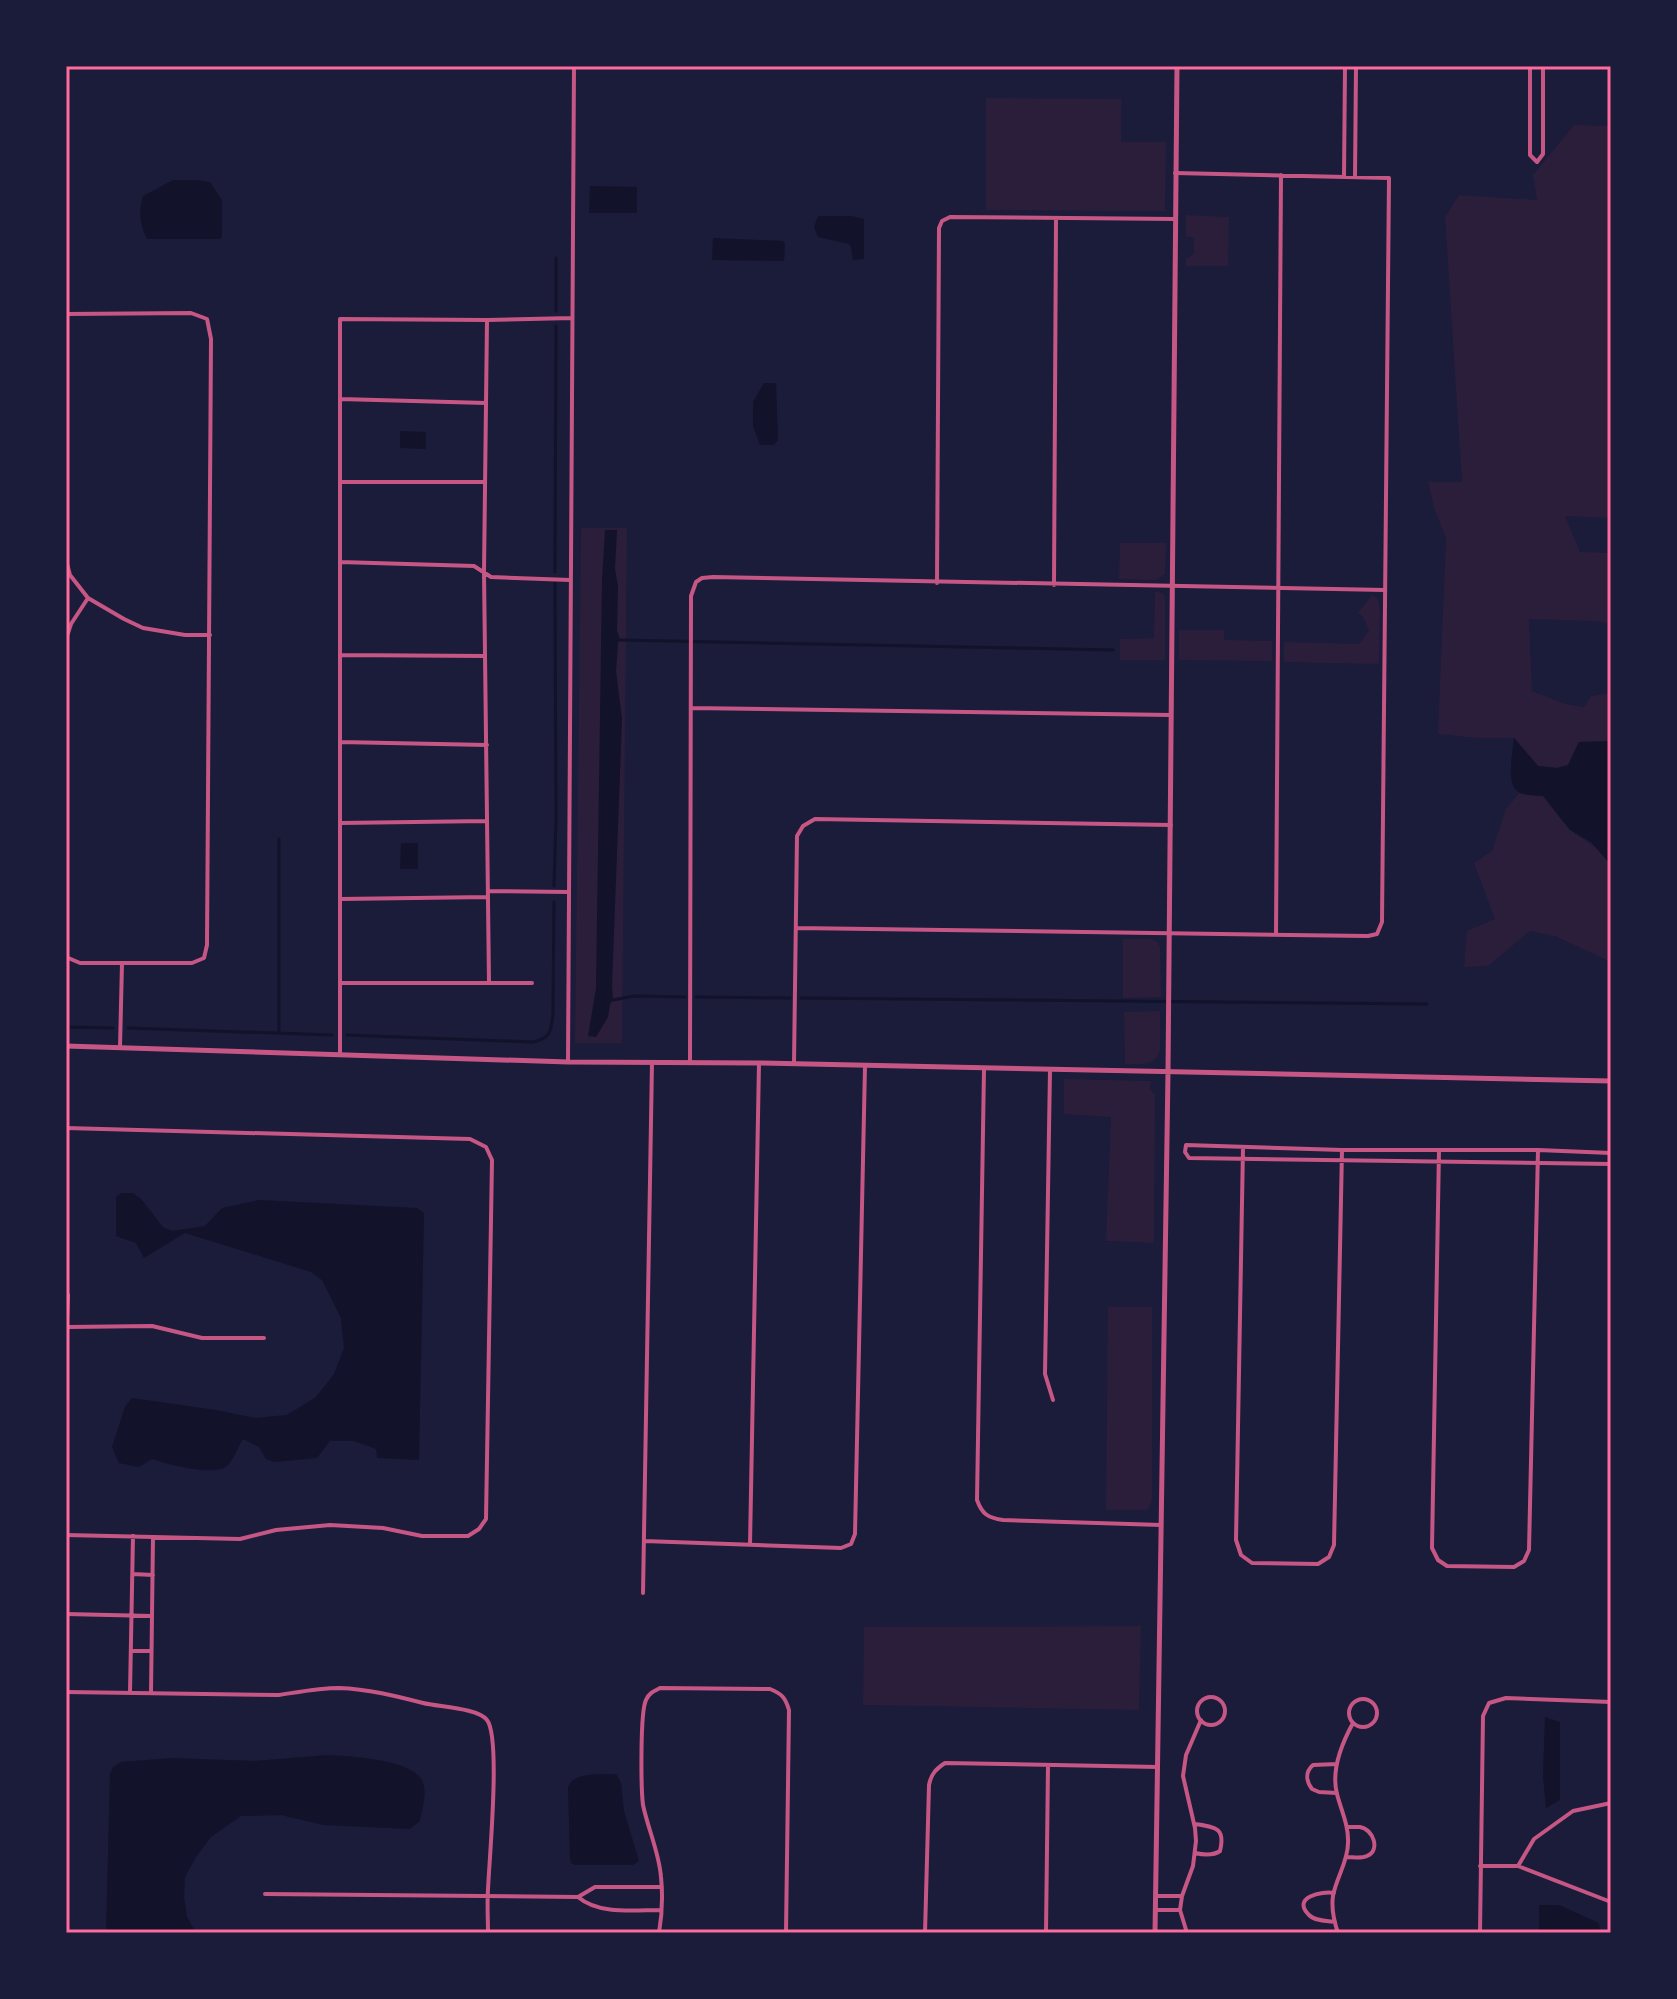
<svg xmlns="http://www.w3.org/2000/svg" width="1677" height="1999" font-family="Georgia,serif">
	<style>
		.green { fill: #2a1e3b }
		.water { fill: #12122b }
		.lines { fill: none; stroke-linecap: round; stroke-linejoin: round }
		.stream { stroke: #12122b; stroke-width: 3 }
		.minor { stroke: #c65784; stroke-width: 4 }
		.tertiary { stroke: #c65784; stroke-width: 5 }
		.neatline { fill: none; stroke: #ff6b9d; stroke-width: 3 }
	</style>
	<rect width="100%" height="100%" fill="#1b1b3a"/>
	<path class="green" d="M986,98l135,1v43h45l-1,69 -179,-1z
		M1574,125l37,1v392l-46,-2 15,36 31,1v71l-16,-3 -66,-2 3,72 33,13 19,3 7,-11 20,-3v48l-32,1 -11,23 -11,3 -19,-2 -24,-28h-36l-40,-4 8,-196 -11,-27 -7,-29h34l-17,-265 14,-22 78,5 -4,-25z
		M1186,215l43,2 -1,49h-42v-7l8,-5v-17h-8z
		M581,528h46l-5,515h-47z
		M1120,543h46l-1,31 -9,6 -37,-1z
		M1155,591l8,3 2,4v62h-45v-21l34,-1z
		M1372,595l6,4 2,11 -1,54 -95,-2v-20l75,2 10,-14 -6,-13 -5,-4z
		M1179,630h45v10l48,1v20l-93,-1z
		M1519,793l24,3 27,34 25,17 16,18v97l-56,-26 -25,-5 -42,35 -24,1 3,-36 28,-12 -21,-56 18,-12 14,-42z
		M1123,939h28l7,3 2,5 1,50 -38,1z
		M1160,1011v39c-5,17 -20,14 -35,14l-1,-52z
		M1064,1079l87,2 -1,8 5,6 -1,148 -48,-2 5,-124 -47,-3z
		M1108,1307h44v192l-3,9 -2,2h-41z
		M1141,1626l-2,84 -276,-5 1,-78z"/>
	<path class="water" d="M173,180h24l13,2 12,18v36l-2,3h-73c-7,-14 -9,-27 -4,-43z
		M590,186l47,1v26h-48z
		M818,216h33l13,3v40l-11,1 -2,-13 -2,-3 -31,-7 -4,-10z
		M713,238l70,3 2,3 -1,17 -72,-1z
		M764,383h12l2,57 -4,5h-14l-7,-19v-24z
		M400,431l26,1v17l-26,-1z
		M605,530h12l-2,39 3,17 -1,44 3,10 -2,3 -2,28 6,48 -10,267 1,14 -3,4 -2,13 -12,20 -8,-1 8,-48 6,-407z
		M1514,738l24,28 19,2 11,-3 11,-23 32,-1v124l-20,-23 -21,-12 -27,-34c-8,-1 -20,0 -26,-5 -11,-9 -4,-40 -3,-53z
		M401,843h17v26h-18z
		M121,1193h12l8,6 22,28 9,4 33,-5 17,-18 37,-8 158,8 7,5 -5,247 -42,-2 -1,-9 -22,-8h-24l-13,17 -43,4 -8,-3 -7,-12 -16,-8c-5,8 -9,20 -16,27 -13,11 -60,-2 -75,-7l-13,8 -20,-4 -7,-16 13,-40 7,-9 84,12 39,8 32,-3 29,-18 18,-23 10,-26 -3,-30 -19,-38 -11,-8 -126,-39 -41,25 -8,-15 -20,-7v-39z
		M1545,1717l15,5v78l-14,8 -3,-32z
		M327,1755c21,1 89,4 96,28 4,11 -1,27 -3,38l-10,8 -87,-4 -42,-10 -40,1 -30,21 -15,20 -11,20 -1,20 3,20 9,16h-90l4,-159 3,-7 8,-5 52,-4 82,3z
		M616,1774l5,9 3,28 15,50 -6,4h-58l-4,-2 -1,-5 -2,-71c6,-16 33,-12 48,-13z
		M1539,1905h20l40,18 1,10h-61z"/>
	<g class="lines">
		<path class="stream" d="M556,311v-53
			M555,572l1,-246
			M620,640l493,10
			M279,839v194
			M554,886l2,-68 -1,-235
			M696,997l94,1
			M801,998l626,6
			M613,1000l21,-4 51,1
			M66,1027l47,1
			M128,1028l204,7
			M347,1035l186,7c18,-4 18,-11 20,-27l1,-113"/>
		<path class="minor" d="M1530,66v89l7,7 6,-8v-88
			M1344,176l1,-110
			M1355,177l1,-111
			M66,314l125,-1 16,6 4,20 -4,606 -3,13 -12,5h-112l-14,-6
			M487,320l-3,252 5,411
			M340,399l146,4
			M340,482h144
			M66,560l4,15 18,23 36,21 19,9 42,7h25
			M340,562l134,4 17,11 79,3
			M937,583l2,-355 3,-7 8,-4 225,2
			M1054,585l2,-366
			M66,639l5,-15 17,-26
			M340,655l145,1
			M691,708l480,7
			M340,742l147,3
			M340,823l147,-2
			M488,891l80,1
			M340,899l148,-2
			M796,928l572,8 9,-2 5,-12 7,-744 -214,-5
			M1276,935l5,-760
			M340,983h192
			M120,1047l2,-84
			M340,1055v-736l147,1 85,-2
			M568,1062l6,-996
			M690,1062l1,-466 5,-14 6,-4 11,-1 672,13
			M794,1064l3,-228 6,-10 12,-7 356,6
			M984,1069l-7,431c5,14 11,18 26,20l158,5
			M1050,1070l-5,304 8,26
			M66,1128l404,11 16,8 6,13 -6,359 -7,10 -11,7h-46l-39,-8 -53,-3 -54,5 -36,9 -174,-4
			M1243,1147l-7,393 5,15 11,8 66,1 11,-7 5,-12 8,-395
			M1439,1150l-7,398 6,12 9,6 67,1 10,-6 5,-11 9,-400
			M1611,1153l-73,-3h-196l-156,-5 -1,7 4,6 422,6
			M66,1292l2,3 -2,49
			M67,1327l85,-1 50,12h62
			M644,1541l197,7 10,-4 4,-10 10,-468
			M750,1545l9,-482
			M133,1574l20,1
			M643,1593l9,-531
			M66,1614l86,2
			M132,1651h19
			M66,1692l213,3c20,-3 40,-7 60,-7 29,1 57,8 84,15 16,4 55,5 64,17 14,18 2,141 1,170 -1,14 0,29 0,43
			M130,1692l3,-156
			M151,1693l2,-156
			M1197 1711a14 14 0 1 1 28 0a14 14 0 1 1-28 0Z
			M1349 1713a14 14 0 1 1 28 0a14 14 0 1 1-28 0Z
			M1337,1793l-18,-1 -7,-3c-6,-8 -7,-17 1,-24l24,-1
			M1195,1824c19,3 31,3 25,27 -7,5 -16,4 -25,2
			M1347,1827c2,0 11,0 13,0 13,2 21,23 7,29 -6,3 -14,1 -20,1
			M1480,1866h38l93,36
			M1518,1866l16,-27 39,-28 38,-8
			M1334,1893c-12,-2 -43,4 -25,22 6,6 18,6 26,7
			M265,1894l313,3 17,-10h67
			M1156,1896h26
			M578,1897c21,18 57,13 83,13
			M1155,1910h25
			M659,1933c3,-18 4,-37 2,-56 -2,-25 -13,-48 -18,-72 -2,-16 -3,-93 3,-105 3,-7 8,-9 14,-12l110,1c12,5 15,8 19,21l-3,223
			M925,1933l4,-148c2,-11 7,-16 16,-22l213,4
			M1046,1933l2,-168
			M1187,1933l-7,-23 2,-14 11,-30 3,-25 -1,-13 -12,-52 3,-21 15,-35
			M1338,1933c-4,-12 -7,-24 -5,-37 3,-18 15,-34 15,-53 1,-17 -7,-33 -11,-49 -6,-23 5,-51 16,-71
			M1480,1933l3,-217 6,-13 17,-5 105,4"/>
		<path class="tertiary" d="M66,1046l502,16 191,1 852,18
			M1155,1933l13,-861 9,-1006"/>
	</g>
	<rect width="1677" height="1999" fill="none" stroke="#1b1b3a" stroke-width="136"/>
	<rect x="68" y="68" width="1541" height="1863" class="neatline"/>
</svg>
